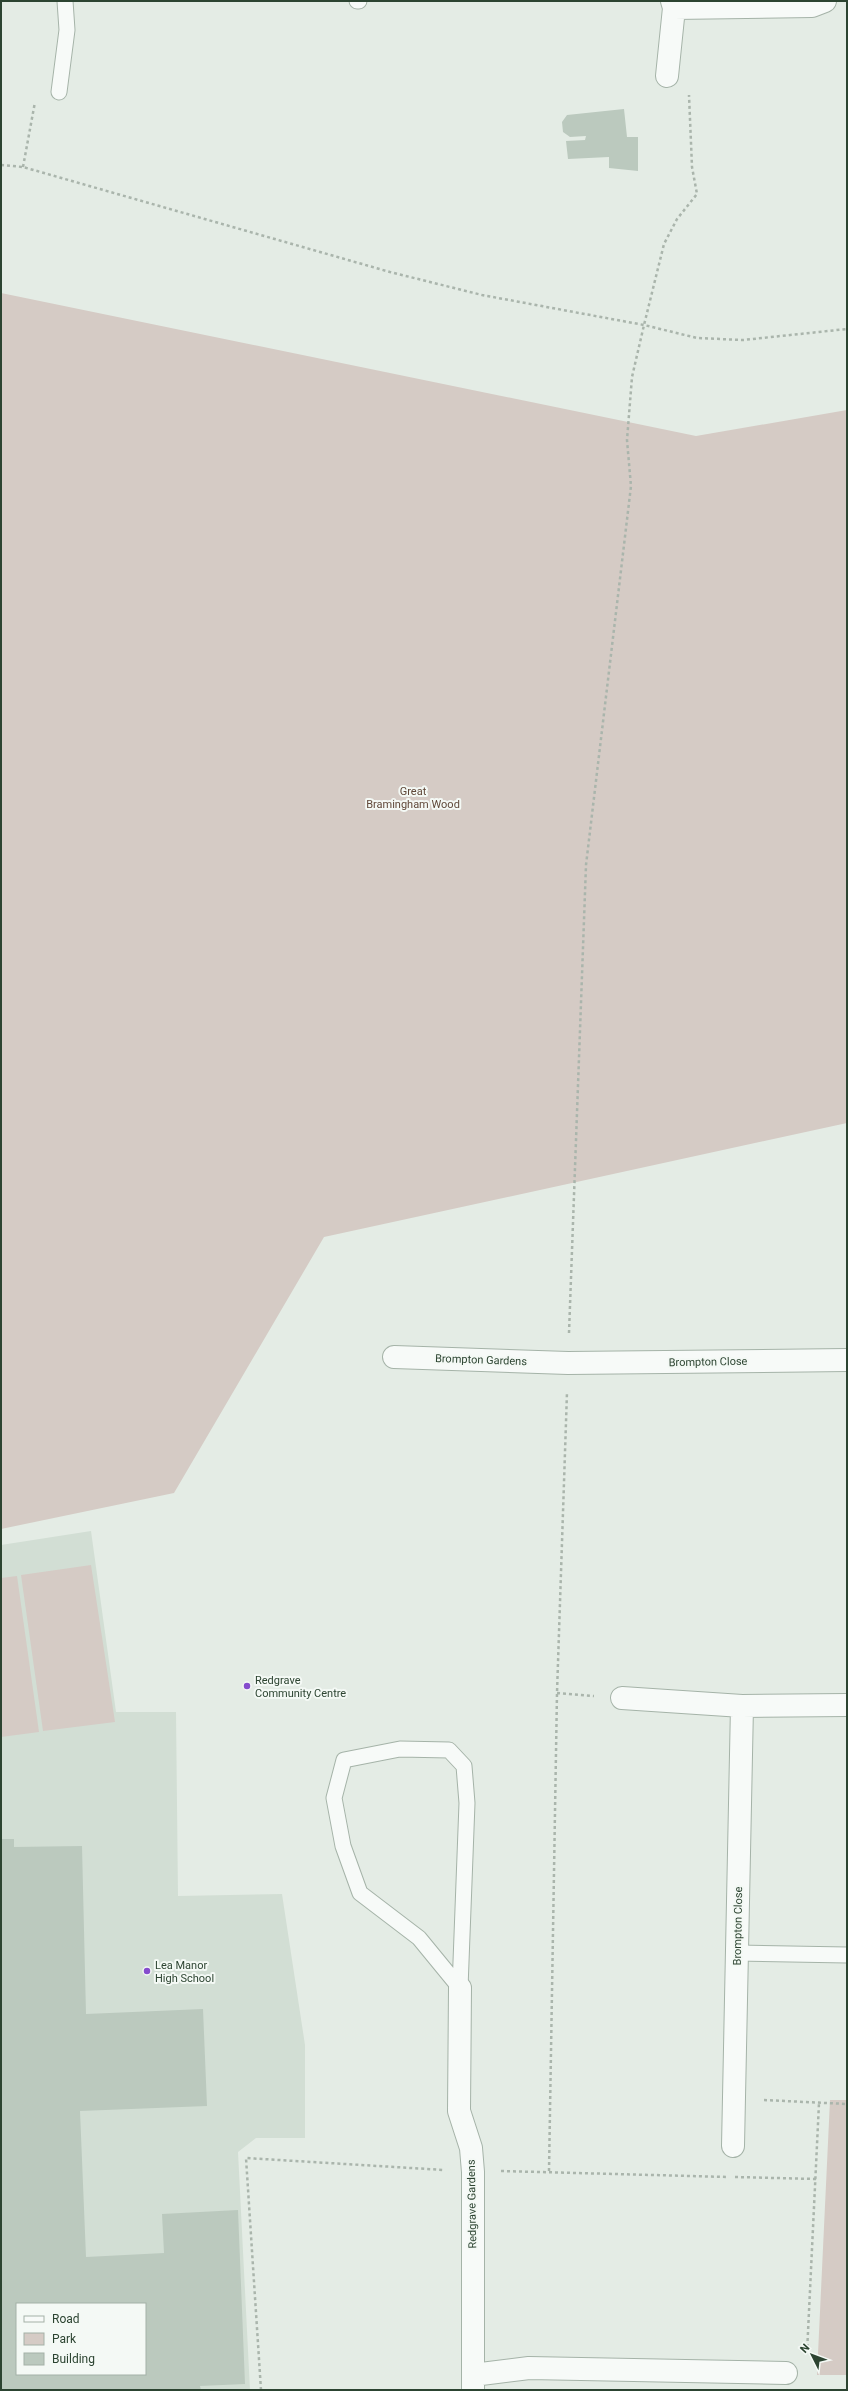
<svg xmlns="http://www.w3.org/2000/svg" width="848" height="2391" font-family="Roboto,sans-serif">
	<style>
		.built { fill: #d2ded4; fill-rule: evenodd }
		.green { fill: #d5cbc5 }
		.building { fill: #bbc9be; fill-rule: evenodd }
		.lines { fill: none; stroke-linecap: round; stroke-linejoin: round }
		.service-casing { stroke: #a5b3a8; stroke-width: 17 }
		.minor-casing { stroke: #a5b3a8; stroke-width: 24 }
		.path { stroke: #aab5ac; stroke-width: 2.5; stroke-dasharray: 3 3; stroke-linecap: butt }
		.service { stroke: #f7faf8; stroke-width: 15 }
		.minor { stroke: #f7faf8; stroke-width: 22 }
		.poi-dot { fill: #854ccd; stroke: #f4f9f5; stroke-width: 1.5 }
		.labels { text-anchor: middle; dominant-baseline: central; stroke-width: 4; stroke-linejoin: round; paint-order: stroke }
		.park-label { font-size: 11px; fill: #604839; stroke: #f4f9f5 }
		.street-label { font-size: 11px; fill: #2c4431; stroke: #f4f9f5 }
		.poi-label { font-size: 11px; fill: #2c4431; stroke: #f4f9f5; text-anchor: start }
	</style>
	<rect width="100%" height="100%" fill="#e4ece5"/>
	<path class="built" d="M91,1531l25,181h60l2,184 104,-2 23,151v93h-49l-18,14 12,238h-249v-845zM17,2304h128v70h-128z"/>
	<path class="green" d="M1,293l695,143 151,-26v713l-523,114 -150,256 -173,36z
		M91,1565l24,157 -72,9 -22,-156z
		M17,1576l22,156 -38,5v-159z
		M830,2100h17v275h-30z"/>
	<path class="building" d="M624,109l3,28h11v34l-29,-3v-11l-41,2 -2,-18 19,-1 1,-4 -16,1 -7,-5 -1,-10 5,-7z
		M1,1839h13v8l68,-1 4,168 117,-5 4,97 -127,5 6,146 78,-4 -2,-39 76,-4 7,174 -45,2 1,4h-200zM17,2304h128v70h-128z"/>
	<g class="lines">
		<g class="service-casing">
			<path id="service" d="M357,1h2
				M59,92l8,-62 -2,-29
				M400,1749l49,1 15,16 3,37 -7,185 -41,-50 -59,-45 -17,-47 -9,-48 10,-38z
				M737,1953l110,2"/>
		</g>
		<g class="minor-casing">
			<path id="minor" d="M674,8l138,-2 13,-5
				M667,76l7,-68 -2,-7
				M394,1357l174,6 279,-3
				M622,1698l120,8 105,-1
				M460,1988l-1,123 12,37 2,24v218
				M733,2146l9,-440
				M473,2375l56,-7 257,5"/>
		</g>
		<path class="path" d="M1,165l22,2 367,105 92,23 162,30 53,13 46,2 104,-11
			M23,167l12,-65
			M569,1333l17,-468 45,-379 -4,-46 5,-63 12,-52 20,-81 13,-25 20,-25 -5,-27 -3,-72
			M557,1693l37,3
			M764,2100l83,4
			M501,2171l227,6
			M549,2171l8,-478 10,-301
			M735,2177l81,2
			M807,2353l12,-250
			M261,2390l-15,-232 198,12"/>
		<use href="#service" class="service"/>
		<use href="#minor" class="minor"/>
	</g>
	<g class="poi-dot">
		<circle cx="247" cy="1686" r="4"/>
		<circle cx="147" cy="1971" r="4"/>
	</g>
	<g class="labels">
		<g class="park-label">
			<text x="413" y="791">Great<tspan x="413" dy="13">Bramingham Wood</tspan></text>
		</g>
		<g class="street-label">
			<text transform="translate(481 1360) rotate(2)">Brompton Gardens</text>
			<text transform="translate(708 1362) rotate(-1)">Brompton Close</text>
			<text transform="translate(738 1926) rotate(-89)">Brompton Close</text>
			<text transform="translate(472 2204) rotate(-91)">Redgrave Gardens</text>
		</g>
		<g class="poi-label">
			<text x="255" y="1680">Redgrave<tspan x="255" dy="13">Community Centre</tspan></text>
			<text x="155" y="1965">Lea Manor<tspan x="155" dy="13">High School</tspan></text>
		</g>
	</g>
	<rect width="848" height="2391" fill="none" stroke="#2c4431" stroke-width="4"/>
	<rect x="16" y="2303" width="130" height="72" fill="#f4f9f5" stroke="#a4b1a7"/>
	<rect x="24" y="2316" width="20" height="6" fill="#f7faf8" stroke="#a4b1a7"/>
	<text x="52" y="2323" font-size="12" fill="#2c4431">Road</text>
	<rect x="24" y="2333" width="20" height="12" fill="#d5cbc5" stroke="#a4b1a7"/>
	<text x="52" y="2343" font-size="12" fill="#2c4431">Park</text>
	<rect x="24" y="2353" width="20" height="12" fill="#bbc9be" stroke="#a4b1a7"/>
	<text x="52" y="2363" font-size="12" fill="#2c4431">Building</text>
	<g transform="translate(812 2355) rotate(312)" stroke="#f4f9f5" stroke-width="3" paint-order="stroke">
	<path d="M0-3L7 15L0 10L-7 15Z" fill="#2c4431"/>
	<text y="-6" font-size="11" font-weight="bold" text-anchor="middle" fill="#2c4431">N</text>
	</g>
</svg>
